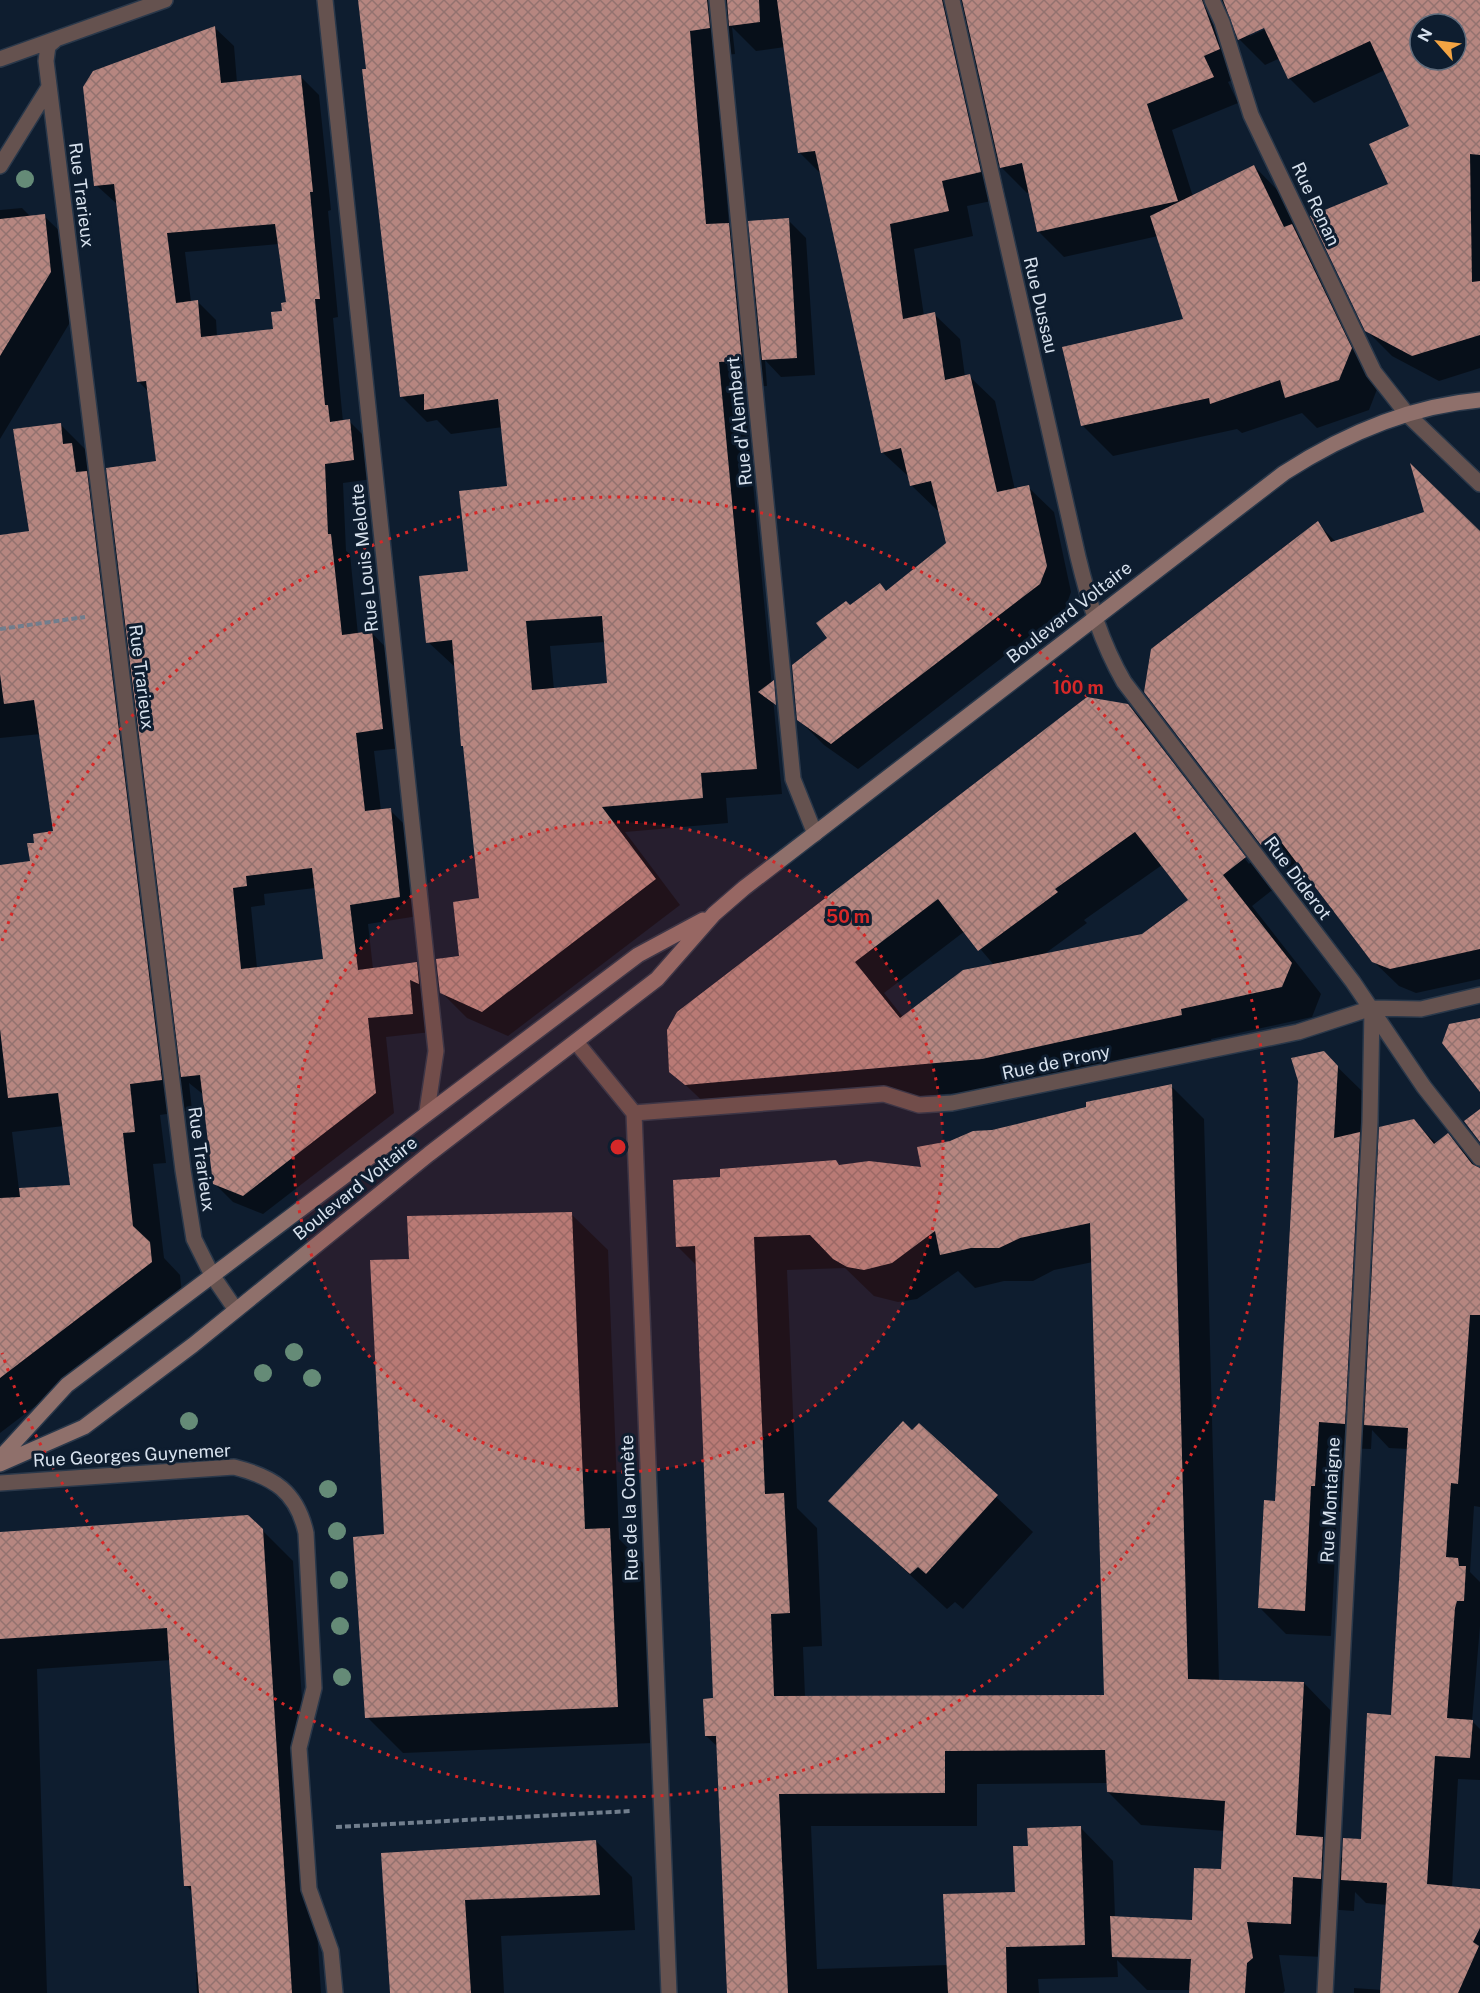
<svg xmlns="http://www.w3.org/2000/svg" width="1480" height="1993" font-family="'Public Sans',sans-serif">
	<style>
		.shadow { fill: #0007; fill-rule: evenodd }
		.building { fill: url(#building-cross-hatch); fill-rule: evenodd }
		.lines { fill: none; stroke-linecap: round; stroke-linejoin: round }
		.minor-casing { stroke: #2a384a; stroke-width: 18 }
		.secondary-casing { stroke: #2a384a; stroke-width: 18 }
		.path { stroke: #717e8d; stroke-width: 4; stroke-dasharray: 6 3; stroke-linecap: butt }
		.minor { stroke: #65524f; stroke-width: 15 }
		.secondary { stroke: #8f706b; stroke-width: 15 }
		.tree { fill: #658b77 }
		.ring { fill: none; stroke: #d62828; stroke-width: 3; stroke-dasharray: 3 6 }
		.labels { text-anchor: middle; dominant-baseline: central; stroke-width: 6; stroke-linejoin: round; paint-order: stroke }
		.street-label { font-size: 18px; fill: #d7e1ed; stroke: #0e1d2f }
		.centre { fill: #d62828; stroke: #0e1d2f; stroke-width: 3 }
		.ring-label { font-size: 18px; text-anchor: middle; font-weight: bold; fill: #d62828; stroke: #0e1d2f; stroke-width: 6; stroke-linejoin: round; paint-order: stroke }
	</style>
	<defs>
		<pattern id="building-cross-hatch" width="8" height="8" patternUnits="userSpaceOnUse" patternTransform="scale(1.5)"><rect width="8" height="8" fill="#b68680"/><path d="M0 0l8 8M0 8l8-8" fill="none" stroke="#93726f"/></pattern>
	</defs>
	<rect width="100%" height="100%" fill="#0e1d2f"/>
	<path class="shadow" d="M360,0h1120v368l-41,13 -47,-25 -26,-26 24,-145 21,-59 -26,-56 -71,33 -25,-25 -9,-20 -15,7 -26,-26 -8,-20 -4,5 18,50 -17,8 10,21 -66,27 21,67 61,-31 30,31 97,182 -12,31 -52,18 -15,-15 -60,20 -5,-4 -124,27 -30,-30 -19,-78 121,-28 -27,-84 -94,21 -25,-25 -9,-40 -3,1 -29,-29 8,34 -39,8 6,30 -59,13 10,67 10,-2 26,25 5,38 4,-1 26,25 20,89 13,-3 26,25 17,80 -6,17 -207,160 -34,-24 -26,-26 31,-81 22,-31 36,-15 61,-49 -8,-33h-3l-26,-25 -2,-8 -27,-25 -60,-277 -22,-22 -15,-106 -29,4 -24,-24 3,27 -20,2 14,169 24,23 35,-28 18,18 9,137 -34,2 -16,-17 2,26 -23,1 38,407 -56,4 2,25 -103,9 55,73 -172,131 -41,-18 -26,-26 19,-35 21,-57 -26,-233 -27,-25 42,-69 39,-86 -6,-60 -52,7 -14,-14 -10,2 -26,-26zM1271,23l1,3 -22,10v-3zM1420,24h36v36h-36zM605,642l4,42 -55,6 -4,-44z
		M215,28l19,18 3,37 63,-7 19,19 12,115 -3,1 10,106 -5,1 10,104 6,-1 19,19 4,39 -29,4 3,68 4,3 8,81 14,-2 18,19 11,96 -27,3 7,60 9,-1 19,19 9,87 -50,8 5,45 43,-6 19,19 -4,50 -45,5 8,76 -131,101 -30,-12 -19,-19 -10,-88 -15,-12 3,27 -32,5 6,48 -13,1 11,94 16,17 2,19 -182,139v-567l31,-3 4,-19 19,-12 -13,-98 -41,4v-202l30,-4 31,-107 31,31 13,35 6,6 46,-34 -9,-72 -10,-10 -21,-177 -21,-19zM279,244l8,60 -12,26 -58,7 -1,-17 -19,-19 -6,1 -6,-50zM315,888l9,72 -67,8 -6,-61 14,-2 -1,-11zM64,1126l8,60 -53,4 -7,-58z
		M22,208l9,9 13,-1 32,31 5,57 -81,135v-229z
		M1317,523l19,19 144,-9v446l-64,14 -17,-7 -26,-25 -75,-100 -11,8 -25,-25z
		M1128,705l30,31 117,152 -23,18 69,88 -9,23 -101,22 1,6 -199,43 -297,26 -45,-43zM1148,732h4l99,130 -2,2zM1162,865l28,35 -48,36 -99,19 44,-32 -3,-3zM965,931l29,34 -91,52 -19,-24z
		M1323,1053l41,40 -2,43 18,18 33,-33 24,23 11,-9 32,34v338l-6,-1 -4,66 10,10v44l-8,95 8,8v51l-22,-1 -6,109 28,2v103h-126v-5l28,2 5,-85 -21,-2 -11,-11 -1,19 -28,-2 -2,48 -45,-2 6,36 -2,2h-92v-3h-44l-30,-30 1,17 -80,2 1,14h-311l-10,-246 -12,-11 9,-37 -18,-433 -20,-20 163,-80 83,3 69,-37 179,-46 33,33 15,563 85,1 33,34 -7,129 13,13 20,-18 29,-125 16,-267 -19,-1 -17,-18 -1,19 -27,-1 -3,64h-4l-6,124 -45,-2 -27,-27 18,-105zM1093,1262l12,435h-300l-2,-50 19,-1 -5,-118 -20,-20 -10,-238 58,-2 29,28 24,6 19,-3 41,-28 17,17 29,-7h29l21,-11zM1108,1783v9l33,33 84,6 -3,39 -29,52 -78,-4 -2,-57 -33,-34 -50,20 -14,47 -68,71 -131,4 -6,-143h166v-42z
		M571,1214l37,36 11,289 27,27 7,177 -250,10 -36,-36 43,-457z
		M920,1425l113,107 -70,77 -8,-7 -8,7 -117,-108z
		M262,1530l31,31 28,432h-124l-1,-21h3l-6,-79 -7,-8 -15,-225 -134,9 10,324h-47v-460z
		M596,1841l36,36 3,53 -134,6 3,57h-112l-10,-138z"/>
	<path class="building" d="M358,0h349l3,28 -20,3 16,193 23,-1 13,138 -23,1 38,407 -56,4 2,25 -101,9 54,72 -174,133 -42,-19 -4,-34 23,-3 -6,-54 26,-4 -16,-152h-2l-9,-106 -26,3 -7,-67 49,-5 -9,-80 48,-5 -9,-87 -74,11v-16l-24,3 -38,-328h4zM602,616l5,67 -75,7 -6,-69z
		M727,0h32l1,22 -31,4z
		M777,0h165l39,172 -39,9 7,30 -59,13 13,95 32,-7 10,68 25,-6 27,118 32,-7 18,81 -7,18 -209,160 -34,-24 -5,-55 35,-27 -11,-15 30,-22 4,4 30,-22 6,8 60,-48 -15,-62 -21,5 -9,-38 -20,5 -66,-302 -17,2z
		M962,0h240l18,49 -16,7 10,21 -67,27 31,97 -141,31 -15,-69 -22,5z
		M1223,0h257v155l-10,-1 2,128 8,-1v54l-68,21 -47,-25 -55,-115 78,-32 -19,-40 40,-18 -39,-85 -82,38 -24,-51 -26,12zM1420,24h36v36h-36z
		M215,26l6,57 80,-8 12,117h-3l10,107h-5l10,106h3l2,17 20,-3 4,41 -29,4 3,70h3l11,101 30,-4 11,98 -27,4 9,78 26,-3 9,89 -50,8 8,65 59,-8 2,22 -9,-4 3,34 -45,4 8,75 -133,103 -30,-12 -13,-109 -19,2 -75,-609 50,-7 -10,-80 -9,1 -23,-198 -20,2 -11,-99 10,-16zM275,224l11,78 -5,1 1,8 -11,1 2,17 -72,8 -3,-37 -22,3 -9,-70zM312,868l11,91 -82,10 -8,-81 14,-2 -1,-10z
		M1254,165l30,62 8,-3 60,124 -13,32 -54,18 -5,-18 -70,24 -1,-6 -128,28 -19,-79 121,-28 -33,-103z
		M45,214l6,58 -51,84v-137z
		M789,218l8,140 -35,2 -14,-139z
		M61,423l2,21 9,-1 4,29 11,-1 75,609 -32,4 5,48 -12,1 10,93 17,16 2,20 -152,116v-180l20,-1 -1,-9 51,-3 -12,-92 -50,5 -8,-69v-164l30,-4 -3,-18h7l-1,-9 20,-3 -19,-131 -30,4 -4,-30v-139l29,-4 -16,-102z
		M1410,463l70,68v418l-90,20 -18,-7 -97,-128 -14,11 -117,-153 7,-43 167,-128 13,21 93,-30z
		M774,680l2,25 -18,-13z
		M1087,697l41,7 118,153 -23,18 69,88 -10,24 -101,22 1,6 -200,44 -297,26 -16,-13 -2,-42 10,-18zM1135,832l53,68 -46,34 -179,36 -63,48 -45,-56 83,-63 40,52 80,-59 -3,-3z
		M1480,1018v74l-38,-49 7,-19z
		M1324,1051l14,15 -4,72 26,-6 -15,292 -26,-2 -4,64h-4l-6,125 -47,-3 6,-108 11,1 23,-420 -7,-23z
		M1172,1084l16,595 116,3 -8,153 27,2 -2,42 -28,-2 -2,47 -44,-2 6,36 -6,5 -2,30h-56l2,-34 -79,-2 -2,-41 82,4 2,-52 27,1 4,-68 -118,-9 -2,-42 -160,1v42l-166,1 9,199h-61l-11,-257h-11l-2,-37 10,-1 -18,-452 -19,1 -3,-67 47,-3v-8l116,-9 3,5 30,-4 52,6 -4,-20 33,-6 23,-10 19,-1 94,-23v-5zM1090,1223l14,472 -330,1 -3,-82 19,-1 -6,-120 -19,1 -11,-257 56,-2 23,24 14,8 17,3 28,-7 43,-32 5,24 31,-7h28l21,-10z
		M1480,1109v33l-16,-21z
		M1414,1119l20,25 14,-11 24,31 8,4v147h-10l-12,169 -7,-1 -5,74 12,1 1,8h7l-2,35h-7l-2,7 -8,110 26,2 -3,38 -35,-2 -8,128 53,5v39l-7,14 6,4 -21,47h-78l7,-110 -46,-3 2,-42 18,1 6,-126 24,2 17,-287 -44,-3 15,-298z
		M572,1212l13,317 25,-1 8,179 -253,11 -12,-181 31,-3 -14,-274 39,-1 -2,-43z
		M903,1421l9,9 7,-7 79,72 -72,79 -8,-7 -8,7 -82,-73z
		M248,1515l15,14 29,464h-93l-8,-107h-7l-17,-258 -167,11v-107z
		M1081,1826l4,119 -79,2 1,46h-59l-5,-99 72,-2 -2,-46h15l-1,-18z
		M596,1840l4,55 -135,5 6,93h-81l-9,-140z"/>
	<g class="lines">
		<g class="minor-casing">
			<path id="minor" d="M325,0l111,1051 -9,60
				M717,0l76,779 22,55
				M952,0l126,557c11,45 23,85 46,125l229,300 71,105 56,71
				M1212,0l10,22 29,93 123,257 33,42 73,70
				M54,41l-6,5 -2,15 137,1109 11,69 18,36 24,35
				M0,59l165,-59
				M0,166l49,-79
				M576,1042l58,71 35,880
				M634,1113l250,-19 35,11 33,-2 346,-71 74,-24 49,1 59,-14
				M0,1483l234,-16c40,10 63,25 72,66l8,155 -15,60 10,141 22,62 4,42
				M1325,1993l45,-871 2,-114"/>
		</g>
		<g class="secondary-casing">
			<path id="secondary" d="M0,1458l67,-73 571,-430 65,-35
				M0,1464l84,-37 109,-82 236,-191 228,-175 57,-65 30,-26 540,-415c59,-38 125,-67 196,-73"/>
		</g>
		<path class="path" d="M0,629l85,-12
			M336,1827l295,-16"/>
		<use href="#minor" class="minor"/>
		<use href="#secondary" class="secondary"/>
	</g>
	<g class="tree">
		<circle cx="25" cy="179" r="9"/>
		<circle cx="294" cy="1352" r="9"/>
		<circle cx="263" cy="1373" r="9"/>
		<circle cx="312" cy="1378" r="9"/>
		<circle cx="189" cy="1421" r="9"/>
		<circle cx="328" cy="1489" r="9"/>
		<circle cx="337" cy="1531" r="9"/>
		<circle cx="339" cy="1580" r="9"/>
		<circle cx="340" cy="1626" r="9"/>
		<circle cx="342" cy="1677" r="9"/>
	</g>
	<circle cx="618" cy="1147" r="325" fill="#d62828" fill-opacity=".12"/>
	<g class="ring">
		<circle cx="618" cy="1147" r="325"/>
		<path d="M2 941A650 650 0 1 1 2 1353"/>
	</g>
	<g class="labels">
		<g class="street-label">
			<text transform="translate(82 195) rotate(83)">Rue Trarieux</text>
			<text transform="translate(1316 204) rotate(65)">Rue Renan</text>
			<text transform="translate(1041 305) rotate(77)">Rue Dussau</text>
			<text transform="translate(739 421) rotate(-96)">Rue d'Alembert</text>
			<text transform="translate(364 558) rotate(-96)">Rue Louis Melotte</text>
			<text transform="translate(1069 612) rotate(-38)">Boulevard Voltaire</text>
			<text transform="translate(142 677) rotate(83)">Rue Trarieux</text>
			<text transform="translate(1298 878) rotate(53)">Rue Diderot</text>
			<text transform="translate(1056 1062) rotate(-12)">Rue de Prony</text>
			<text transform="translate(202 1159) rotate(82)">Rue Trarieux</text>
			<text transform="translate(355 1188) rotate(-39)">Boulevard Voltaire</text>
			<text transform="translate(132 1455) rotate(-3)">Rue Georges Guynemer</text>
			<text transform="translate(1330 1500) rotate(-87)">Rue Montaigne</text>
			<text transform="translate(629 1508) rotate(-92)">Rue de la Comète</text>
		</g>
	</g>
	<circle cx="618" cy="1147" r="9" class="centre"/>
	<g class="ring-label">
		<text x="1078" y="694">100 m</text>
		<text x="848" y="923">50 m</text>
	</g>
	<g transform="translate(1438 42) rotate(298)"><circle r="28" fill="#0e1d2f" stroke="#5e6b7b" stroke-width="1.5"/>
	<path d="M0-4.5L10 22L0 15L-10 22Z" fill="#f3a443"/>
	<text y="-9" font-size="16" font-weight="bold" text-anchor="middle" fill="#d7e1ed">N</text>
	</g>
</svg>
